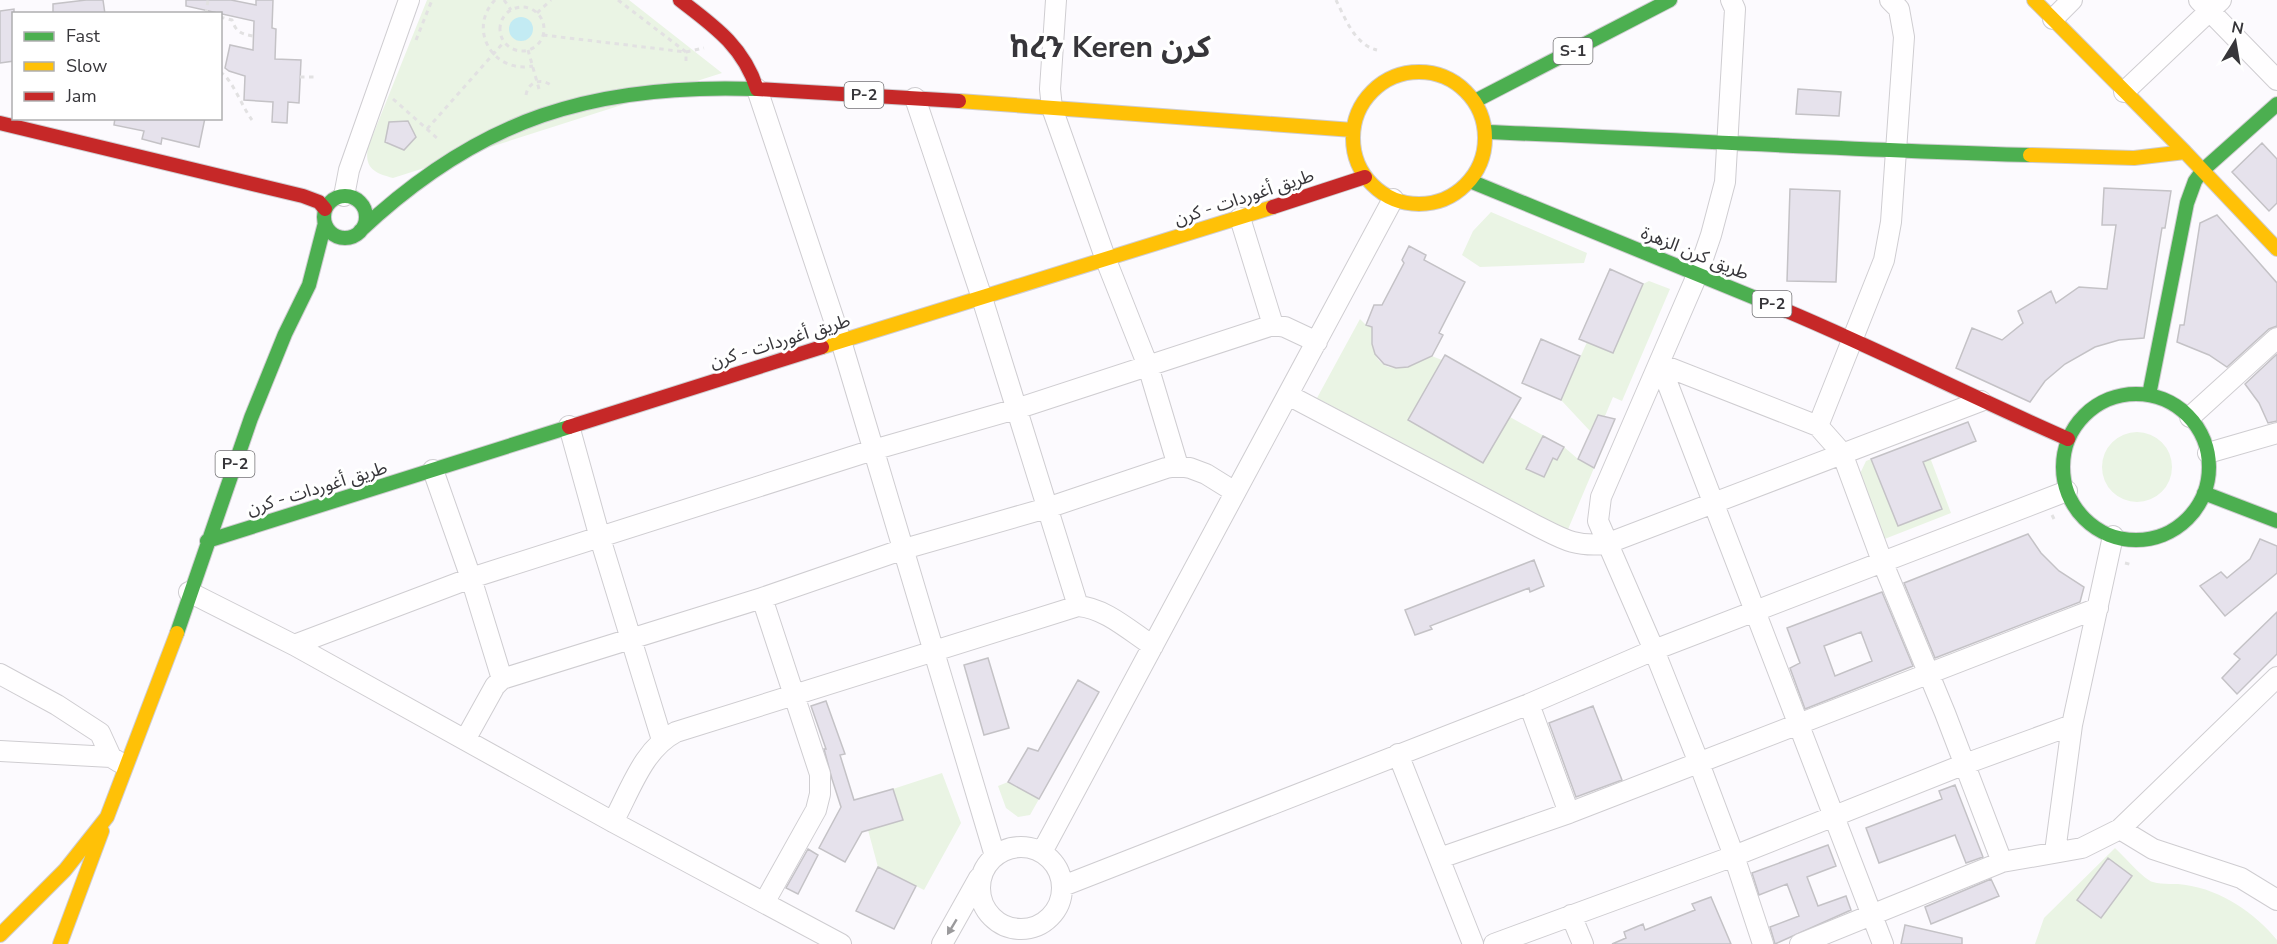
<svg xmlns="http://www.w3.org/2000/svg" width="2277" height="944" font-family="'Nunito Sans','Noto Sans Arabic','Noto Sans Ethiopic',sans-serif">
	<style>
		.green { fill: #eaf4e4 }
		.water { fill: #c3ebf3 }
		.building { fill: #e6e2ec; stroke: #c4c2c6; stroke-width: 1.5; fill-rule: evenodd }
		.lines { fill: none; stroke-linecap: round; stroke-linejoin: round }
		.street-casing { stroke: #cfcdd1; stroke-width: 22 }
		.fast-casing { stroke: #cfcdd1; stroke-width: 16 }
		.slow-casing { stroke: #cfcdd1; stroke-width: 16 }
		.jam-casing { stroke: #cfcdd1; stroke-width: 16 }
		.path { stroke: #e2e1e2; stroke-width: 3; stroke-dasharray: 4.5 4.5; stroke-linecap: butt }
		.street { stroke: #fffeff; stroke-width: 20 }
		.fast { stroke: #4caf50; stroke-width: 14 }
		.slow { stroke: #ffc107; stroke-width: 14 }
		.jam { stroke: #c62828; stroke-width: 14 }
		.oneway { fill: #9b9a9c }
		.labels { text-anchor: middle; dominant-baseline: central; stroke-width: 6; stroke-linejoin: round; paint-order: stroke }
		.shield { fill: #fff; stroke: #737275; stroke-width: 1.5 }
		.shield-label { font-size: 16px; font-weight: bold; fill: #37363a }
		.street-label { font-size: 18px; fill: #37363a; stroke: #fff }
		.town-label { font-size: 30px; font-weight: bold; fill: #37363a; stroke: #fff }
	</style>
	<rect width="100%" height="100%" fill="#fcfafe"/>
	<path class="green" d="M427,0h202l93,73 -329,105c-19,-5 -29,-10 -25,-31z
		M1491,212l96,41 -3,10 -104,4 -18,-12 11,-24z
		M1649,281l21,8 -48,112 -9,-4 -8,19 -7,-1 -8,16 -29,-31 26,-58 26,11 30,-69z
		M1360,319l6,6 10,4c-2,6 -4,13 -3,19 6,28 38,24 51,5l18,7 -34,60 75,42 27,-45 54,30 14,12 16,9 -28,66 -249,-136z
		M2102 467a35 35 0 1 1 70 0a35 35 0 1 1-70 0Z
		M1923,439l28,74 -69,27 -25,-60 9,-19z
		M942,773l19,50 -37,67 -46,-23 -10,-37 34,-10 -9,-31z
		M1008,782l31,17 -9,16 -12,2 -12,-9 -8,-22z
		M2115,848c9,8 29,32 38,34 10,3 23,1 33,3 35,5 69,28 91,55v4h-242l9,-26z"/>
	<path class="water" d="M509 29a12 12 0 1 1 24 0a12 12 0 1 1-24 0Z"/>
	<path class="building" d="M86,0h17l2,14h-52v-10z
		M186,0h45l25,5v-5h17l-1,28 4,1 -1,30 26,1 -2,43 -11,-1 -1,21 -15,-1 1,-20 -29,-2 1,-24 -16,-5 -4,-3 5,-23 23,5 1,-29 -68,-15z
		M14,9v52l-14,2v-52z
		M1798,89l43,3 -2,24 -43,-2z
		M115,118h90l-6,29 -37,-9 -1,6 -19,-5 2,-8 -30,-6z
		M408,121l8,16 -12,13 -19,-8 4,-20z
		M2262,143l15,16v44l-8,8 -37,-39z
		M2104,188l67,3 -6,37h-3l-18,110 -25,2 -24,7 -30,17 -20,17 -15,21 -74,-34 16,-40 30,12 21,-17 -5,-12 33,-20 5,12 23,-16 28,2 9,-64h-14z
		M1790,189l50,2 -4,91 -49,-1z
		M2217,215l60,68v43l-8,3 -42,38 -18,-12 -32,-13 3,-17h4l16,-102z
		M1409,246l17,9 -2,5 41,22 -26,51 4,2 -11,21 -24,11 -12,1 -12,-4 -9,-10 -3,-10v-17l-6,-2 8,-20h8l22,-42 -2,-3z
		M1610,269l33,15 -30,69 -34,-14z
		M1541,339l39,17 -19,44 -39,-17z
		M2277,354v67l-9,2 -9,-20 -14,-19z
		M1445,355l76,43 -38,65 -75,-43z
		M1598,415l17,4 -21,49 -16,-9z
		M1968,422l8,19 -53,21 19,47 -44,17 -27,-67z
		M1543,436l21,11 -7,13 -4,-2 -9,19 -18,-8z
		M2028,534l13,19 18,18 25,16 -4,15 -145,56 -31,-75z
		M2260,539l17,7v27l-52,43 -25,-30 21,-14 6,6 23,-19z
		M1534,560l10,26 -14,6 -1,-4 -99,38 2,3 -17,6 -10,-25z
		M1882,592l31,74 -108,43 -15,-41 10,-5 -13,-35zM1861,632l11,29 -37,15 -11,-30z
		M2277,612v42l-40,40 -15,-16 18,-19 -6,-5z
		M988,658l21,70 -25,7 -20,-70z
		M1078,680l21,12 -60,107 -31,-17 20,-34 10,3z
		M826,701l19,53 -5,1 14,45 39,-11 10,31 -41,12 -17,30 -26,-14 22,-41 -9,-28 -8,-30h2l-15,-43z
		M1593,706l29,74 -46,17 -27,-74z
		M1955,785l28,72 -17,6 -11,-28 -76,28 -13,-35 76,-29 -3,-8z
		M1828,845l8,21 -29,11 11,29 28,-10 5,14 -76,34 -5,-17 29,-11 -12,-32 -28,11 -7,-22z
		M808,849l10,6 -20,39 -12,-6z
		M2108,858l24,18 -31,42 -24,-18z
		M878,867l38,19 -22,43 -38,-18z
		M1991,879l8,17 -68,28 -6,-17z
		M1711,897l20,47h-119l14,-6 -2,-6 19,-8 2,6 50,-20 -3,-6z
		M1905,925l57,13v6h-61z"/>
	<g class="lines">
		<g class="street-casing">
			<path id="street" d="M1056,0l-6,89 2,19 54,152 42,106 30,100
				M1731,0l4,9 -10,173 -14,53 -13,38 -97,224 -3,24 56,129 45,113 35,93 29,88
				M2199,0l78,80
				M2053,19l19,-19
				M757,89l84,252 154,515
				M2124,92l97,-92
				M915,98l67,200 96,308
				M344,196l5,-26 60,-170
				M1240,218l33,107
				M1288,395l247,130c28,14 39,22 71,19l375,-143
				M2190,417l87,-79
				M569,426l31,112 62,202
				M1818,426l66,-166 7,-38 13,-185 -5,-28 -9,-9
				M2208,453l69,-20
				M433,470l38,108 31,101
				M189,592l105,53 319,177 228,122
				M762,598l58,176v20l-4,16 -52,93
				M294,645l177,-67 402,-128 143,-41 257,-84 12,2 32,15
				M0,674l57,31 43,28 11,24
				M1529,704l40,109
				M465,740l30,-54 7,-7 260,-81 142,-49 143,-41 119,-40 12,-2 12,2 16,6 29,18
				M0,751l111,6 8,5
				M1398,754l75,190
				M613,822c17,-31 30,-73 63,-90l402,-126c27,2 52,25 75,40
				M2120,829l33,20 88,29 36,22
				M980 888a41 41 0 1 1 82 0a41 41 0 1 1-82 0Z
				M1042,852l351,-653
				M2055,852l17,-127 41,-189
				M1440,858l129,-45 529,-205
				M1063,886l466,-182 125,-54 413,-159
				M1571,915l12,29
				M942,944l37,-66
				M1494,944l240,-88 231,-92 107,-39
				M1800,944l202,-82 80,-14 38,-19 157,-152
				M1883,944l-223,-580 158,62 24,27 40,108 63,152 57,149"/>
		</g>
		<g class="fast-casing">
			<path id="fast" d="M1475,101l195,-101
				M1486,132c181,7 362,18 544,23
				M1470,181l317,130
				M324 217a21 21 0 1 1 42 0a21 21 0 1 1-42 0Z
				M360,231c120,-113 234,-148 397,-142
				M2063 467a73 73 0 1 1 146 0a73 73 0 1 1-146 0Z
				M2149,395l38,-192 8,-22 8,-11 74,-66
				M2204,493l73,28
				M207,541l362,-114
				M177,633l74,-215 34,-84 24,-49 16,-62"/>
		</g>
		<g class="slow-casing">
			<path id="slow" d="M2034,0l151,152 92,97
				M1353 138a66 66 0 1 1 132 0a66 66 0 1 1-132 0Z
				M959,101l394,29
				M2030,155l104,3 51,-6
				M822,347l451,-140
				M0,935l65,-65 42,-53 70,-184
				M60,944l42,-113"/>
		</g>
		<g class="jam-casing">
			<path id="jam" d="M680,0c34,26 63,46 77,89
				M757,89l202,12
				M0,123l303,73 16,6 6,7
				M1273,207l92,-30
				M1787,311c95,40 187,87 281,128
				M569,427l253,-80"/>
		</g>
		<path class="path" d="M495,0c-28,29 -2,74 38,66
			M504,0l7,10
			M618,0l68,52v12
			M1336,0c9,18 19,45 41,50
			M500 29a22 22 0 1 1 44 0a22 22 0 1 1-44 0Z
			M537,13l14,-13
			M206,14l2,-14
			M220,17l12,3c4,12 9,14 21,16
			M543,35l143,17 18,-4
			M416,40l16,-40
			M528,50l11,39
			M220,72c12,6 22,35 32,48
			M300,77h17
			M526,95c2,-13 15,-18 26,-9
			M393,99l44,39
			M427,129l77,-87
			M2052,515l4,8
			M2125,563l8,2"/>
		<use href="#street" class="street"/>
		<use href="#fast" class="fast"/>
		<use href="#slow" class="slow"/>
		<use href="#jam" class="jam"/>
	</g>
	<defs><path id="oneway-solid" d="M-6-.8H1V-3.2L6.5 0L1 3.2V.8H-6Z" transform="scale(1.5)"/></defs>
	<use class="oneway" href="#oneway-solid" transform="translate(952 927) rotate(121)"/>
	<g class="labels">
		<g class="shield">
			<rect x="1553.5" y="38" width="39" height="26" rx="4.5"/>
			<rect x="844.5" y="82" width="39" height="26" rx="4.5"/>
			<rect x="1752.5" y="291" width="39" height="26" rx="4.5"/>
			<rect x="215.5" y="451" width="39" height="26" rx="4.5"/>
		</g>
		<g class="shield-label">
			<text x="1573" y="51">S-1</text>
			<text x="864" y="95">P-2</text>
			<text x="1772" y="304">P-2</text>
			<text x="235" y="464">P-2</text>
		</g>
		<g class="street-label">
			<text transform="translate(1244 197) rotate(-18)">طريق أغوردات - كرن</text>
			<text transform="translate(1695 253) rotate(22)">طريق كرن الزهرة</text>
			<text transform="translate(780 341) rotate(-17)">طريق أغوردات - كرن</text>
			<text transform="translate(317 488) rotate(-17)">طريق أغوردات - كرن</text>
		</g>
		<g class="town-label">
			<text x="1110" y="47">ከረን Keren كرن</text>
		</g>
	</g>
	<rect x="12" y="12" width="210" height="108" fill="#ffffff" stroke="#afafb0" stroke-width="1.5"/>
	<rect x="24" y="32" width="30" height="9" fill="#4caf50" stroke="#afafb0" stroke-width="1.5"/>
	<text x="66" y="42" font-size="18" fill="#37363a">Fast</text>
	<rect x="24" y="62" width="30" height="9" fill="#ffc107" stroke="#afafb0" stroke-width="1.5"/>
	<text x="66" y="72" font-size="18" fill="#37363a">Slow</text>
	<rect x="24" y="92" width="30" height="9" fill="#c62828" stroke="#afafb0" stroke-width="1.5"/>
	<text x="66" y="102" font-size="18" fill="#37363a">Jam</text>
	<g transform="translate(2235 42) rotate(11)" stroke="#ffffff" stroke-width="4.5" paint-order="stroke">
	<path d="M0-4.5L10 22L0 15L-10 22Z" fill="#37363a"/>
	<text y="-9" font-size="16" font-weight="bold" text-anchor="middle" fill="#37363a">N</text>
	</g>
</svg>
